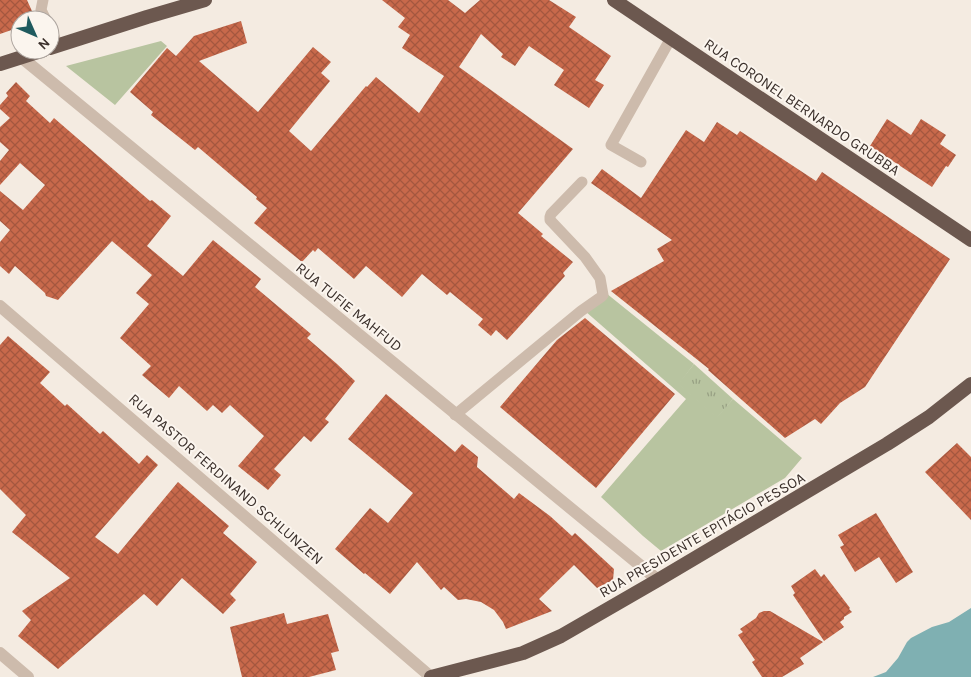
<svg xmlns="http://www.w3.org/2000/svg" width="971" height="677" font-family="Karla,sans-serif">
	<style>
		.grass { fill: #b8c4a0 }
		.park { fill: url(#park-tufts) }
		.water { fill: #7fb0b2 }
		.building { fill: url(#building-cross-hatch) }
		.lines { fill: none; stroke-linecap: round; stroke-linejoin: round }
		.service { stroke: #cdbbac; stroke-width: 11 }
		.minor { stroke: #cdbbac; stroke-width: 12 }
		.trunk { stroke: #6c584f; stroke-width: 14 }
		.labels { text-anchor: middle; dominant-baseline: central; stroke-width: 4; stroke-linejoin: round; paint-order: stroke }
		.street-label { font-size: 15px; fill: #3b302b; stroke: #fbf5ee }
	</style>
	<defs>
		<pattern id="park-tufts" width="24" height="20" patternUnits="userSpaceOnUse" patternTransform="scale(1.25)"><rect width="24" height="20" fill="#b8c4a0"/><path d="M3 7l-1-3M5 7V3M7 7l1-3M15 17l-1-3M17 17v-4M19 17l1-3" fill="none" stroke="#97a083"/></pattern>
		<pattern id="building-cross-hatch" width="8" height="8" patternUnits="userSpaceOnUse" patternTransform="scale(1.25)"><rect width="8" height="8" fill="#c8694b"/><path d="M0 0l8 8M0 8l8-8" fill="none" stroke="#a4573f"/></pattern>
	</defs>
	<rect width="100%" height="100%" fill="#f4ebe1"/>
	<path class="grass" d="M161,41l6,5 -52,59 -49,-39z
		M601,289l93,75 -15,20 38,33 16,-18 69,59 -17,20 -124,73 -18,-15 -42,-39 85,-98 -101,-88z"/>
	<path class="park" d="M694,364l39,35 -16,19 -39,-34z"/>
	<path class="water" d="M971,608v69h-98l13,-5 12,-14 9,-16 4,-4 21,-11 17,-5z"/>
	<path class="building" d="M0,0h27l9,20h-16v7l-20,7z
		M382,0h66l17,13 15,-13h69l27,17 -7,10 42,29 -16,24 9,5 -15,23 -35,-23 10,-15 -35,-24 -14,20 -14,-9 2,-3 -22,-20 -22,33 114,82 -55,64 25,21 -2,2 32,26 -10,11 2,3 -58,64 -11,-10 -5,6 -13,-11 5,-6 -33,-27 -3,3 -25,-21 -20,23 -36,-31 -12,13 -36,-31 -3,4 -2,-2 -11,12 -48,-39 13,-15 -11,-9 1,-2 -59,-50 -3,3 -44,-35 2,-3 -23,-20 37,-44 9,8 18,-20 47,-15 6,22 -48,18 59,51 55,-65 18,15 -10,11 9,8 -41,50 22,20 55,-65 1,1 9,-10 43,36 25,-37 -42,-28 8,-13 -12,-8 7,-9z
		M16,82l14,14 -4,5 24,22 4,-5 96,83 2,-1 19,16 -24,30 36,30 30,-36 48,39 -6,8 56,47 -4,4 30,26 18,17 -30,38 4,3 -18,20 -7,-6 -30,33 7,6 -13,15 -30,-24 26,-30 -34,-31 -8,8 -9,-8 -6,6 -28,-25 -10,12 -27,-23 9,-9 -31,-28 29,-34 -13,-11 16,-18 -40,-34 -54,59 -12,-4 -1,-3 -30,-27 -6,8 -9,-8v-24l10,-12 -10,-9v-30l23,19 22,-25 -25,-22 -20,22v-24l9,-11 -9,-8v-15l10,-9 -10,-9v-4l8,-9 -2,-3z
		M887,119l24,16 10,-16 25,16 -6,9 16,11 -8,12 -2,-1 -14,21 -62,-41z
		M717,122l20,13 3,-4 76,50 6,-9 128,87 -85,128 -25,16 -19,21 -6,-5 -30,19 -77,-68 1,-1 -98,-78 53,-30 -7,-12 15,-9 -81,-57 11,-14 39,29 45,-68 18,12z
		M585,318l90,76 -79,94 -96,-81 57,-67z
		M8,336l42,36 -10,11 25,23 2,-2 33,30 3,-3 36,33 8,-9 11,10 -63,72 23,17 60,-72 51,44 -6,7 34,29 -27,32 6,6 -13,14 -41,-36 -25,28 -13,-12 -86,75 -40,-33 13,-16 -9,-9 48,-33 -58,-46 14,-17 -26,-26v-144z
		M386,394l69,58 7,-8 16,13 -1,10 37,32 5,-6 31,23 22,20 3,-3 39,36 -1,11 -16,8 -23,-23 -35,34 13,12 -46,18 -3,-7 -9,-12 -13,-8 -15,-3 -8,1 -14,-13 -3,3 -24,-28 -27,32 -25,-21 -1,1 -29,-25 35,-41 18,15 25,-30 -65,-54z
		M957,443l14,14v63l-46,-48z
		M876,513l37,59 -17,11 -17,-26 -24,15 -15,-25 4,-2 -6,-10z
		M815,569l6,8 3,-3 26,34 -1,1 3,3 -8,5v2l-4,3 4,5 -20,14 -31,-46 2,-2 -4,-7z
		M764,611h6l53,31 -23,16 4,6 -22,13h-20l-10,-15 3,-2 -17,-25 5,-3 -3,-3 16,-11 3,-5z
		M284,613l3,11 41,-10 11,37 -8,2 5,17 -27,7h-67l-12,-50z"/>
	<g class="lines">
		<path class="service" d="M43,0l-2,10 5,10
			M50,28l8,17
			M641,162l-30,-17 60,-107
			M455,415l126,-104 20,-14 2,-2 -3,-17 -15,-21 -35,-37v-3l1,-3 31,-32"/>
		<path class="minor" d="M21,57l637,523
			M0,306l431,371
			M0,653l28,24"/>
		<path class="trunk" d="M614,0l357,240
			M50,48l97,-31 58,-17
			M0,64l44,-14
			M431,677l92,-24 38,-17 97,-56 229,-136 42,-27 42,-33"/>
	</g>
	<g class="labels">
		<g class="street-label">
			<text transform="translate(802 107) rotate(34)">RUA CORONEL BERNARDO GRUBBA</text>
			<text transform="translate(349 307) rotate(39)">RUA TUFIE MAHFUD</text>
			<text transform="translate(226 479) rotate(41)">RUA PASTOR FERDINAND SCHLUNZEN</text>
			<text transform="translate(702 535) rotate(-30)">RUA PRESIDENTE EPITÁCIO PESSOA</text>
		</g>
	</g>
	<g transform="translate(35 35) rotate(135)"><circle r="24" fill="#fbf5ee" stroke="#aea6a0"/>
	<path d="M0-4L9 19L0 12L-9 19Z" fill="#1f5a5e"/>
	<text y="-8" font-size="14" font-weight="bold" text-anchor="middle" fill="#3b302b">N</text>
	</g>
</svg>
